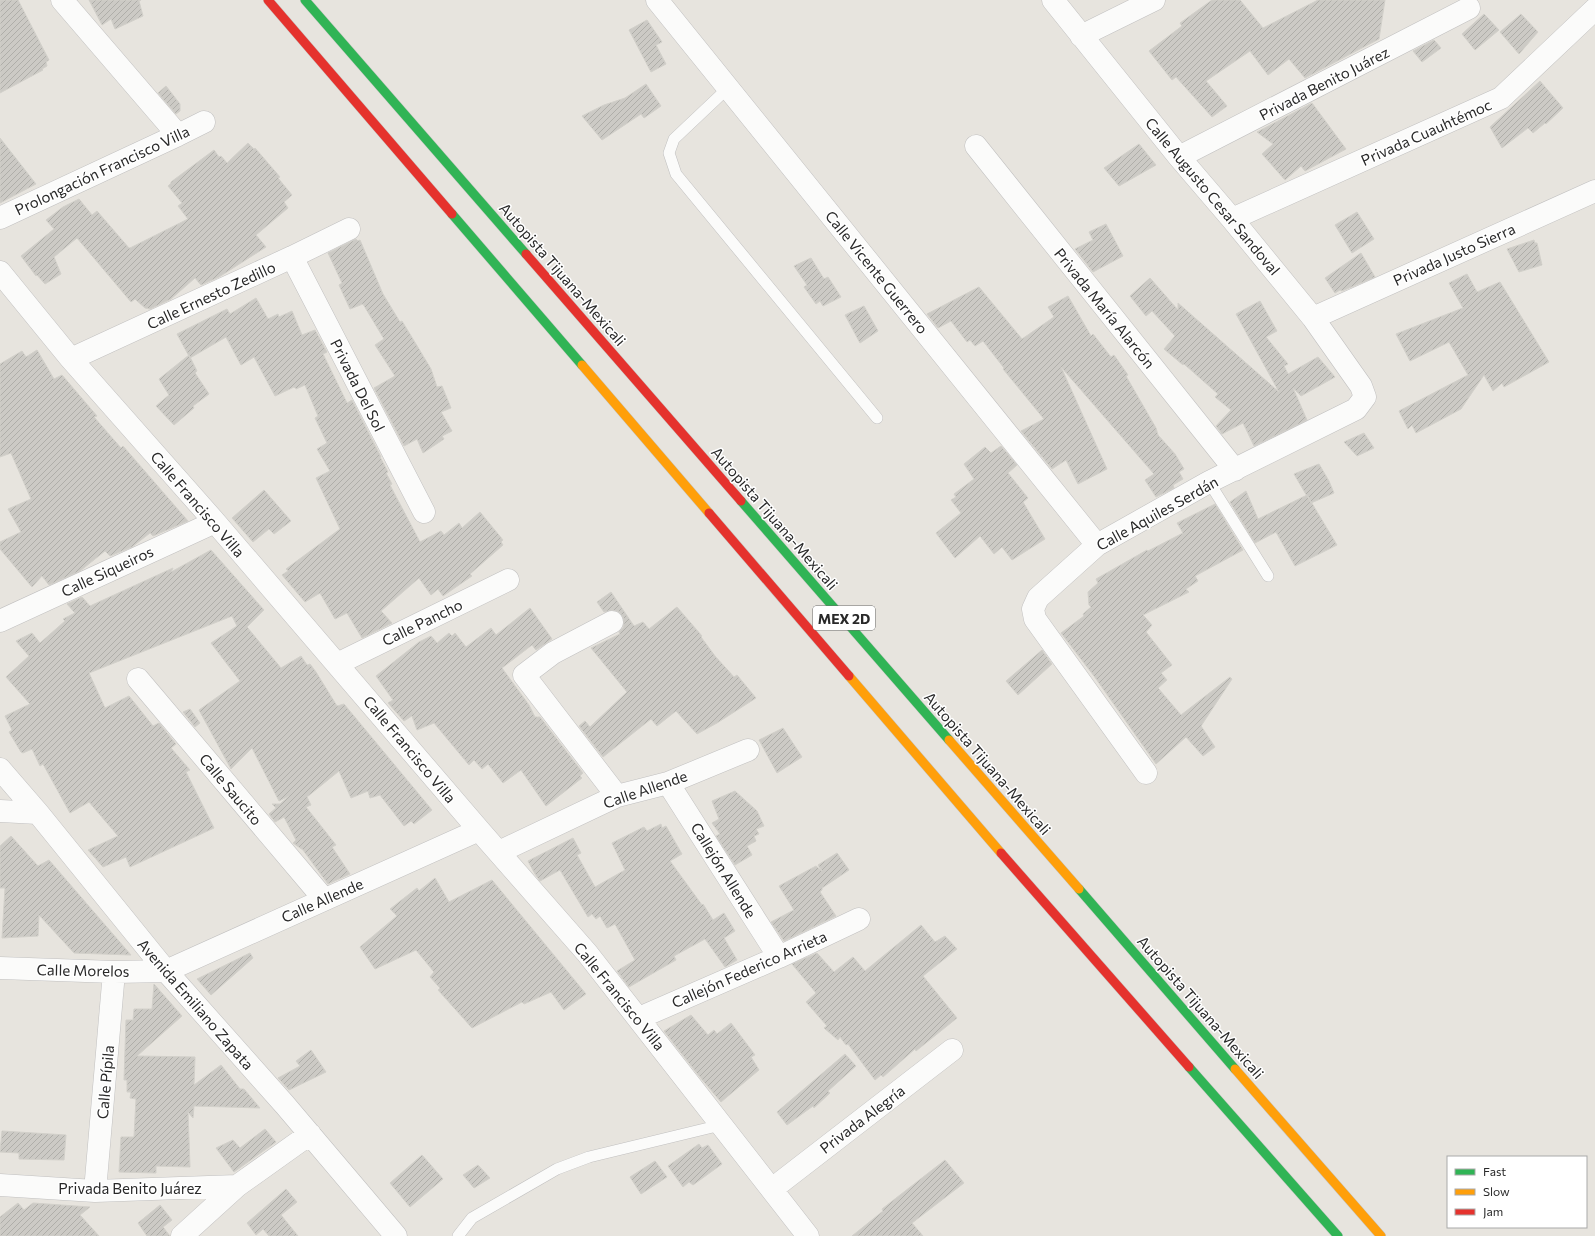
<svg xmlns="http://www.w3.org/2000/svg" width="1595" height="1236" font-family="Commissioner,sans-serif">
	<style>
		.building { fill: url(#building-hatch); stroke: #d2d0ca }
		.lines { fill: none; stroke-linecap: round; stroke-linejoin: round }
		.lane-casing { stroke: #c1c0c0; stroke-width: 12 }
		.street-casing { stroke: #c1c0c0; stroke-width: 23 }
		.fast-casing { stroke: #c3c3c0; stroke-width: 10 }
		.slow-casing { stroke: #c3c3c0; stroke-width: 10 }
		.jam-casing { stroke: #c3c3c0; stroke-width: 10 }
		.lane { stroke: #fbfbfa; stroke-width: 11 }
		.street { stroke: #fbfbfa; stroke-width: 22 }
		.fast { stroke: #30b455; stroke-width: 9 }
		.slow { stroke: #ff9f0a; stroke-width: 9 }
		.jam { stroke: #e5322d; stroke-width: 9 }
		.labels { text-anchor: middle; dominant-baseline: central; stroke-width: 3; stroke-linejoin: round; paint-order: stroke }
		.shield { fill: #fff; stroke: #696969; stroke-width: 1 }
		.shield-label { font-size: 14px; font-weight: bold; fill: #292929 }
		.street-label { font-size: 15px; fill: #292929; stroke: #fff }
	</style>
	<defs>
		<pattern id="building-hatch" width="6" height="6" patternUnits="userSpaceOnUse"><rect width="6" height="6" fill="#cccac5"/><path d="M-1 1l2-2M0 6l6-6M5 7l2-2" fill="none" stroke="#afaea9"/></pattern>
	</defs>
	<rect width="100%" height="100%" fill="#e7e4de"/>
	<path class="building" d="M0,0h18l31,60 -3,2 1,4 -5,3 1,1 -43,23z
		M89,0h52l-2,1 4,15 -28,13 -4,-10 -9,6z
		M1212,0h28l23,28 55,-28h67l-6,39 -74,39 -16,-19 -21,16 -18,-24 -44,30 21,25 -15,11 -36,-40 -4,3 -23,-29 33,-25 -2,-3z
		M1484,14l15,16 -24,20 -13,-16z
		M1521,14l17,18 -19,22 -19,-22z
		M647,20l15,22 -6,3 10,19 -15,8 -22,-42z
		M1434,40l7,8 -19,14 -9,-11z
		M1540,81l23,27 -17,16 -1,-1 -12,10 -5,-5 -26,20 -12,-21z
		M646,84l15,22 -17,12 -3,-4 -39,26 -20,-24 22,-11 21,-7z
		M166,86l14,18v7l-4,3 -18,-21z
		M1312,103l34,46 -41,22 -4,-5 -16,14 -23,-26 11,-10 -16,-12z
		M0,138l36,46 -36,19z
		M248,143l6,6 1,-1 25,29 -2,1 14,17 -8,7 4,6 -32,27 10,12 -47,30 -18,8 -6,-7 -24,21 -21,10 -5,-1 -10,-9 -4,3 -54,-64 -23,19 7,17 -16,10 -8,-9 -1,1 -15,-20 33,-27 -8,-9 17,-13 16,-8 13,16 5,-4 32,37h1l58,-29 -10,-13 4,-3 -14,-17 3,-3v-1l43,-32 5,7 2,-1 6,7z
		M1139,144l17,21 -37,21 -15,-18z
		M1357,212l17,27 -22,14 -17,-28z
		M1106,224l17,32 -30,16 -18,-23 18,-9 -4,-8z
		M356,239l2,2 2,-1 23,54 17,28 2,-1 17,28 12,20 6,18 5,-1 9,22 -10,4 11,19 -10,5 2,3 -21,14 -6,-14 -13,7 -30,-58 21,-12 -20,-31 9,-6 -21,-35 -13,5 -11,-24 3,-2 -14,-30z
		M1534,240l1,3h2l5,22 -23,7 -12,-23z
		M1361,253l14,24 -33,14 -2,-1 -5,3 -10,-15z
		M811,258l13,21 4,-2 13,20 -18,9 -3,-5 -4,3 -12,-17 3,-2 -13,-19z
		M1467,274l10,18 23,-10 49,80 -45,25 -2,-4 -9,8 -9,-16 -23,34 -45,24 -4,-8 -4,4 -9,-18 69,-36 -19,-33 -39,19 -14,-27 67,-26 -14,-25z
		M1150,278l28,32v-7l101,89 -43,-78 24,-13 17,30 -11,6 22,27 -4,2 4,8 30,-17 17,20 -34,19 -8,-8 14,32 -53,26 -11,-23 -21,11 -6,-8 15,-16 -16,-13 3,-3 -34,-30 -1,1 -19,-16 11,-13 -23,-25 -6,5 -16,-20z
		M979,287l43,52 32,-22 -6,-10 20,-11 23,40 2,-2 18,23 3,-2 14,20 -2,1 30,52 2,7 17,19 9,15 -5,3 4,7 -10,6 1,3 -18,9 -11,-17 9,-6 -93,-107 46,102 -29,15 -12,-24 -14,9 -31,-38 23,-12 -41,-50 1,-1 -21,-27 -8,5 -5,-6 -3,2 -16,-21 -13,7 -11,-14z
		M256,298l12,21 10,-5 1,3 13,-6 10,24 13,-5 12,22 -4,2 24,49 5,-3 29,57h-1l8,15 -2,1 6,11 -2,1 30,57 21,-11 3,4 15,-12 3,5 18,-16 23,28 -2,2 2,3 -33,29 2,2 -29,20 -5,-7 -7,6 -12,-17 -38,33 11,12 -30,15 -15,-25 -12,6 -15,-26 -15,9 -23,-27 6,-4 -2,-2 54,-40 -24,-51 14,-7 -13,-22 10,-6 -12,-25 3,-2 -13,-31 -9,4 -2,-2 -19,9 -21,-39 -13,8 -15,-28 -36,21 -13,-24 50,-25 3,5z
		M864,306l14,25 -18,12 -15,-28z
		M37,350l17,29 8,-4 35,41 -3,1 27,31 2,-2 65,75 -35,15 -3,-3 -18,14 -22,9 -5,-5 -25,20 -31,14 -7,-9 -10,11 -32,-38v-7l21,-10 -13,-23 23,-10 -20,-46 -11,4v-93l22,-13 4,6z
		M189,355l8,16 -2,2 14,21 -16,12 1,2 -20,17 -18,-19 13,-11 -10,-16z
		M1364,433l10,15 -17,8 -13,-14z
		M1001,446l16,19 -9,8 20,25 -5,4 22,37 -33,21 -10,-13 -8,7 -14,-18 -25,22 -19,-25 25,-20 -10,-13 5,-3 -2,-3 20,-15 -10,-15 21,-17 6,6z
		M1319,464l10,17 5,12 -23,10 -17,-29z
		M264,490l27,31 -17,13 -5,-5 -16,13 -21,-24z
		M1246,491l12,28 49,-24 30,50 -42,21 -19,-34 -21,11 -25,-41z
		M1215,504l28,46 -48,26 3,5 -12,8 3,3 -46,23 9,10 -6,7 26,33 -11,8 6,7 -9,8 23,27 49,-38 2,2 -31,47 14,21 -12,9 -17,-19 -30,27 -62,-88 -33,-43 23,-17 -1,-2 8,-7 -2,-2 -1,-13 10,-9 -2,-4 51,-29 1,1 35,-18 -6,-10z
		M211,550l53,60 -17,17 34,41 20,-12 6,9 3,-1 6,8 21,34 7,-2 88,106 -18,14 -3,-3 -7,5 -24,-31 -10,3 -2,-7 -17,7 -12,-27 -32,26 4,8 -5,2 30,38 -4,2 18,27 -22,10 -25,-34 -10,-7 3,-3 -12,-23 -9,5 -6,-8 7,-6 -4,-4h8l9,-8 -10,5 -27,-53 -21,21 -32,-59 41,-29 -29,-38 26,-17 -5,-10 -143,57 16,35 24,-12 24,30 6,-3 17,21 -5,4 19,22 -4,2 28,56 -84,39 -4,-10 -23,10 -15,-17 30,-14 -29,-34 -19,11 -27,-49 -3,2 -8,-17 -9,4 -2,-1 -12,-20 3,-2 -7,-14 25,-12 -24,-27 23,-21 -13,-15 16,-8 8,10 25,-22 -2,-2 12,-6 -8,-9 15,-7 8,9 83,-38 -2,4z
		M611,592l23,34 9,-4 6,7 28,-22 25,29 -1,1 14,19 19,21 3,-2 19,23 -39,25 -20,11 -21,-23 -19,15 -6,-7 -48,38 -24,-31 6,-5 5,6 37,-35 -36,-44 29,-14 -1,-2 4,-4 1,-5 -1,-6 -4,-5 -7,-2 -8,2 -7,-10z
		M530,608l22,31 -16,11 -4,-5 -30,23 27,37 6,12h5l43,56 -3,3 2,2 -36,28 -25,-36 -18,13 -15,-19 -6,5 -8,-9 -5,5 -35,-42 -17,7 -5,-14 -8,5 -16,-18 5,-3 -17,-24 43,-34 12,-6 6,7 12,-10 3,3 3,-3 11,14 25,-19 5,7z
		M1042,650l10,14 -34,31 -12,-14z
		M190,709l10,14 -5,4 -12,-15z
		M783,728l19,29 -25,16 -18,-33z
		M735,791l22,20 7,15 -8,3 3,5 -5,2 2,5 -9,5 5,9 -17,10 -19,-29 4,-2 -8,-11 7,-4 -7,-18z
		M661,824l1,4 4,-2 16,28 -12,7 32,44 1,-1 10,16 11,-7 11,18 -11,7 13,22 -12,7 -20,-28 -31,17 2,4 -47,27 -12,-16 18,-11 -20,-36 -8,4 -7,-12 -4,3 -4,-5 -4,3 -28,-47 -20,11 -5,-7 -7,-13 45,-23 8,15 -4,2 18,32 30,-17 -13,-27 32,-16 3,4z
		M11,836l27,30 11,-6 82,95 -57,-2 -35,-38 -1,21 -36,2 3,-50h-5v-42z
		M837,853l12,17 -27,18v2l-2,2 16,24 -52,25 -13,-19 23,-12 -15,-24 37,-20 6,5 -4,-6z
		M435,878l14,24 43,-22 94,114 -22,16 -13,-18 -27,12 -2,-2 -50,26 -34,-38 2,-2 -10,-11 4,-5 -18,-22 -41,19 -15,-22 37,-31 -7,-7 27,-21 2,3z
		M921,925l14,17 10,-6 12,13 -34,27 34,42 -41,33 -1,-2 -32,28 -2,-2 -6,5 -27,-36 -2,1 -6,-8 -2,3 -14,-12 3,-2 -21,-24 10,-9 -24,-29 25,-11 17,19 19,-15 12,14z
		M250,953l3,5 -42,37 -14,-16z
		M154,984l28,32 -45,40 58,1 -1,28 27,-20 19,24h4l16,19 -66,-2 -1,12 -5,-6 2,55 -34,-1v7l-37,-1 2,-35h13l2,-38 -6,-1 1,-6h-4v-12h-3l2,-60h7l1,-11h18z
		M691,1015l17,20 6,-5 3,4 14,-11 24,32 -4,2 8,13 -38,32 -22,-26 -35,-45z
		M311,1050l15,22 -37,18 -11,-12 22,-12 -4,-5z
		M845,1054l11,12 -28,25 2,2 -16,15 -1,-2 -26,19 -10,-13z
		M265,1129l11,13 -42,30 -18,-24 17,-8 7,8z
		M2,1131l64,4 -2,25 -45,-1v-6l-19,-1z
		M699,1144l3,4 6,-3 14,19 -29,21 -4,-3 -6,5 -15,-21z
		M422,1155l21,24 -33,28 -20,-24z
		M945,1160l19,23 -52,40 11,13h-71l31,-25 -1,-2z
		M655,1161l12,16 -26,17 -11,-17z
		M478,1165l12,13 -16,10 -11,-13z
		M286,1189l11,13 -16,13 17,21h-29l-6,-7 -7,6 -9,-12z
		M18,1203l6,7 9,-7 57,4 -10,8 19,21h-99v-19z
		M160,1205l12,15 -9,7 7,9h-23l-9,-13z"/>
	<g class="lines">
		<g class="lane-casing">
			<path id="lane" d="M728,88l-54,51 -5,14 7,21 201,244
				M1209,482l59,94
				M458,1236l14,-18 85,-49 32,-12 132,-32"/>
		</g>
		<g class="street-casing">
			<path id="street" d="M62,0l116,135
				M657,0l440,545
				M1053,0l126,157 53,62 81,99 48,68 4,11 -9,12 -147,73 -112,63 -59,53 -5,11 2,10 111,154
				M1081,36l73,-36
				M976,146l259,324
				M1179,157l290,-149
				M0,218l178,-83 26,-13
				M1232,219l269,-121 94,-89
				M292,257l132,255
				M0,272l71,87 144,163 264,308 108,123 221,283
				M1313,318l282,-127
				M71,359l221,-102 57,-28
				M0,621l215,-99
				M612,622l-59,31 -29,22 93,121
				M337,664l171,-84
				M138,679l186,220
				M0,769l38,44 128,158 119,134 111,131
				M668,783l111,174
				M0,811l38,2
				M499,852l118,-56 51,-13 80,-33
				M0,968l114,4 52,-1 313,-141
				M639,1018l140,-61 80,-38
				M0,1185l95,6 142,-5
				M772,1189l180,-139
				M95,1191l19,-219
				M182,1236l55,-50 73,-52"/>
		</g>
		<g class="fast-casing">
			<path id="fast" d="M305,0l221,254
				M452,214l130,151
				M741,501l208,239
				M1079,889l156,180
				M1189,1067l149,169"/>
		</g>
		<g class="slow-casing">
			<path id="slow" d="M582,365l127,148
				M849,676l152,177
				M949,740l130,149
				M1235,1069l146,167"/>
		</g>
		<g class="jam-casing">
			<path id="jam" d="M268,0l184,214
				M526,254l215,247
				M709,513l140,163
				M1001,853l188,214"/>
		</g>
		<use href="#lane" class="lane"/>
		<use href="#street" class="street"/>
		<use href="#fast" class="fast"/>
		<use href="#slow" class="slow"/>
		<use href="#jam" class="jam"/>
	</g>
	<g class="labels">
		<rect class="shield" x="813" y="606" width="62" height="24" rx="3"/>
		<g class="shield-label">
			<text x="844" y="618">MEX 2D</text>
		</g>
		<g class="street-label">
			<text transform="translate(1324 83) rotate(-27)">Privada Benito Juárez</text>
			<text transform="translate(1426 132) rotate(-24)">Privada Cuauhtémoc</text>
			<text transform="translate(102 170) rotate(-25)">Prolongación Francisco Villa</text>
			<text transform="translate(1213 196) rotate(50)">Calle Augusto Cesar Sandoval</text>
			<text transform="translate(1454 254) rotate(-24)">Privada Justo Sierra</text>
			<text transform="translate(877 272) rotate(51)">Calle Vicente Guerrero</text>
			<text transform="translate(563 274) rotate(49)">Autopista Tijuana-Mexicali</text>
			<text transform="translate(211 295) rotate(-25)">Calle Ernesto Zedillo</text>
			<text transform="translate(1105 308) rotate(51)">Privada María Alarcón</text>
			<text transform="translate(358 385) rotate(63)">Privada Del Sol</text>
			<text transform="translate(198 504) rotate(49)">Calle Francisco Villa</text>
			<text transform="translate(1157 513) rotate(-29)">Calle Aquiles Serdán</text>
			<text transform="translate(775 518) rotate(49)">Autopista Tijuana-Mexicali</text>
			<text transform="translate(107 571) rotate(-25)">Calle Siqueiros</text>
			<text transform="translate(422 622) rotate(-26)">Calle Pancho</text>
			<text transform="translate(410 749) rotate(50)">Calle Francisco Villa</text>
			<text transform="translate(988 763) rotate(49)">Autopista Tijuana-Mexicali</text>
			<text transform="translate(231 789) rotate(50)">Calle Saucito</text>
			<text transform="translate(645 789) rotate(-19)">Calle Allende</text>
			<text transform="translate(724 870) rotate(58)">Callejón Allende</text>
			<text transform="translate(322 900) rotate(-24)">Calle Allende</text>
			<text transform="translate(749 969) rotate(-24)">Callejón Federico Arrieta</text>
			<text transform="translate(83 970) rotate(1)">Calle Morelos</text>
			<text transform="translate(620 996) rotate(51)">Calle Francisco Villa</text>
			<text transform="translate(196 1004) rotate(49)">Avenida Emiliano Zapata</text>
			<text transform="translate(1201 1007) rotate(49)">Autopista Tijuana-Mexicali</text>
			<text transform="translate(105 1082) rotate(-85)">Calle Pípila</text>
			<text transform="translate(862 1119) rotate(-37)">Privada Alegría</text>
			<text x="130" y="1188">Privada Benito Juárez</text>
		</g>
	</g>
	<rect x="1447" y="1156" width="140" height="72" fill="#ffffff" stroke="#a9a9a9"/>
	<rect x="1455" y="1169" width="20" height="6" fill="#30b455" stroke="#a9a9a9"/>
	<text x="1483" y="1176" font-size="12" fill="#292929">Fast</text>
	<rect x="1455" y="1189" width="20" height="6" fill="#ff9f0a" stroke="#a9a9a9"/>
	<text x="1483" y="1196" font-size="12" fill="#292929">Slow</text>
	<rect x="1455" y="1209" width="20" height="6" fill="#e5322d" stroke="#a9a9a9"/>
	<text x="1483" y="1216" font-size="12" fill="#292929">Jam</text>
</svg>
